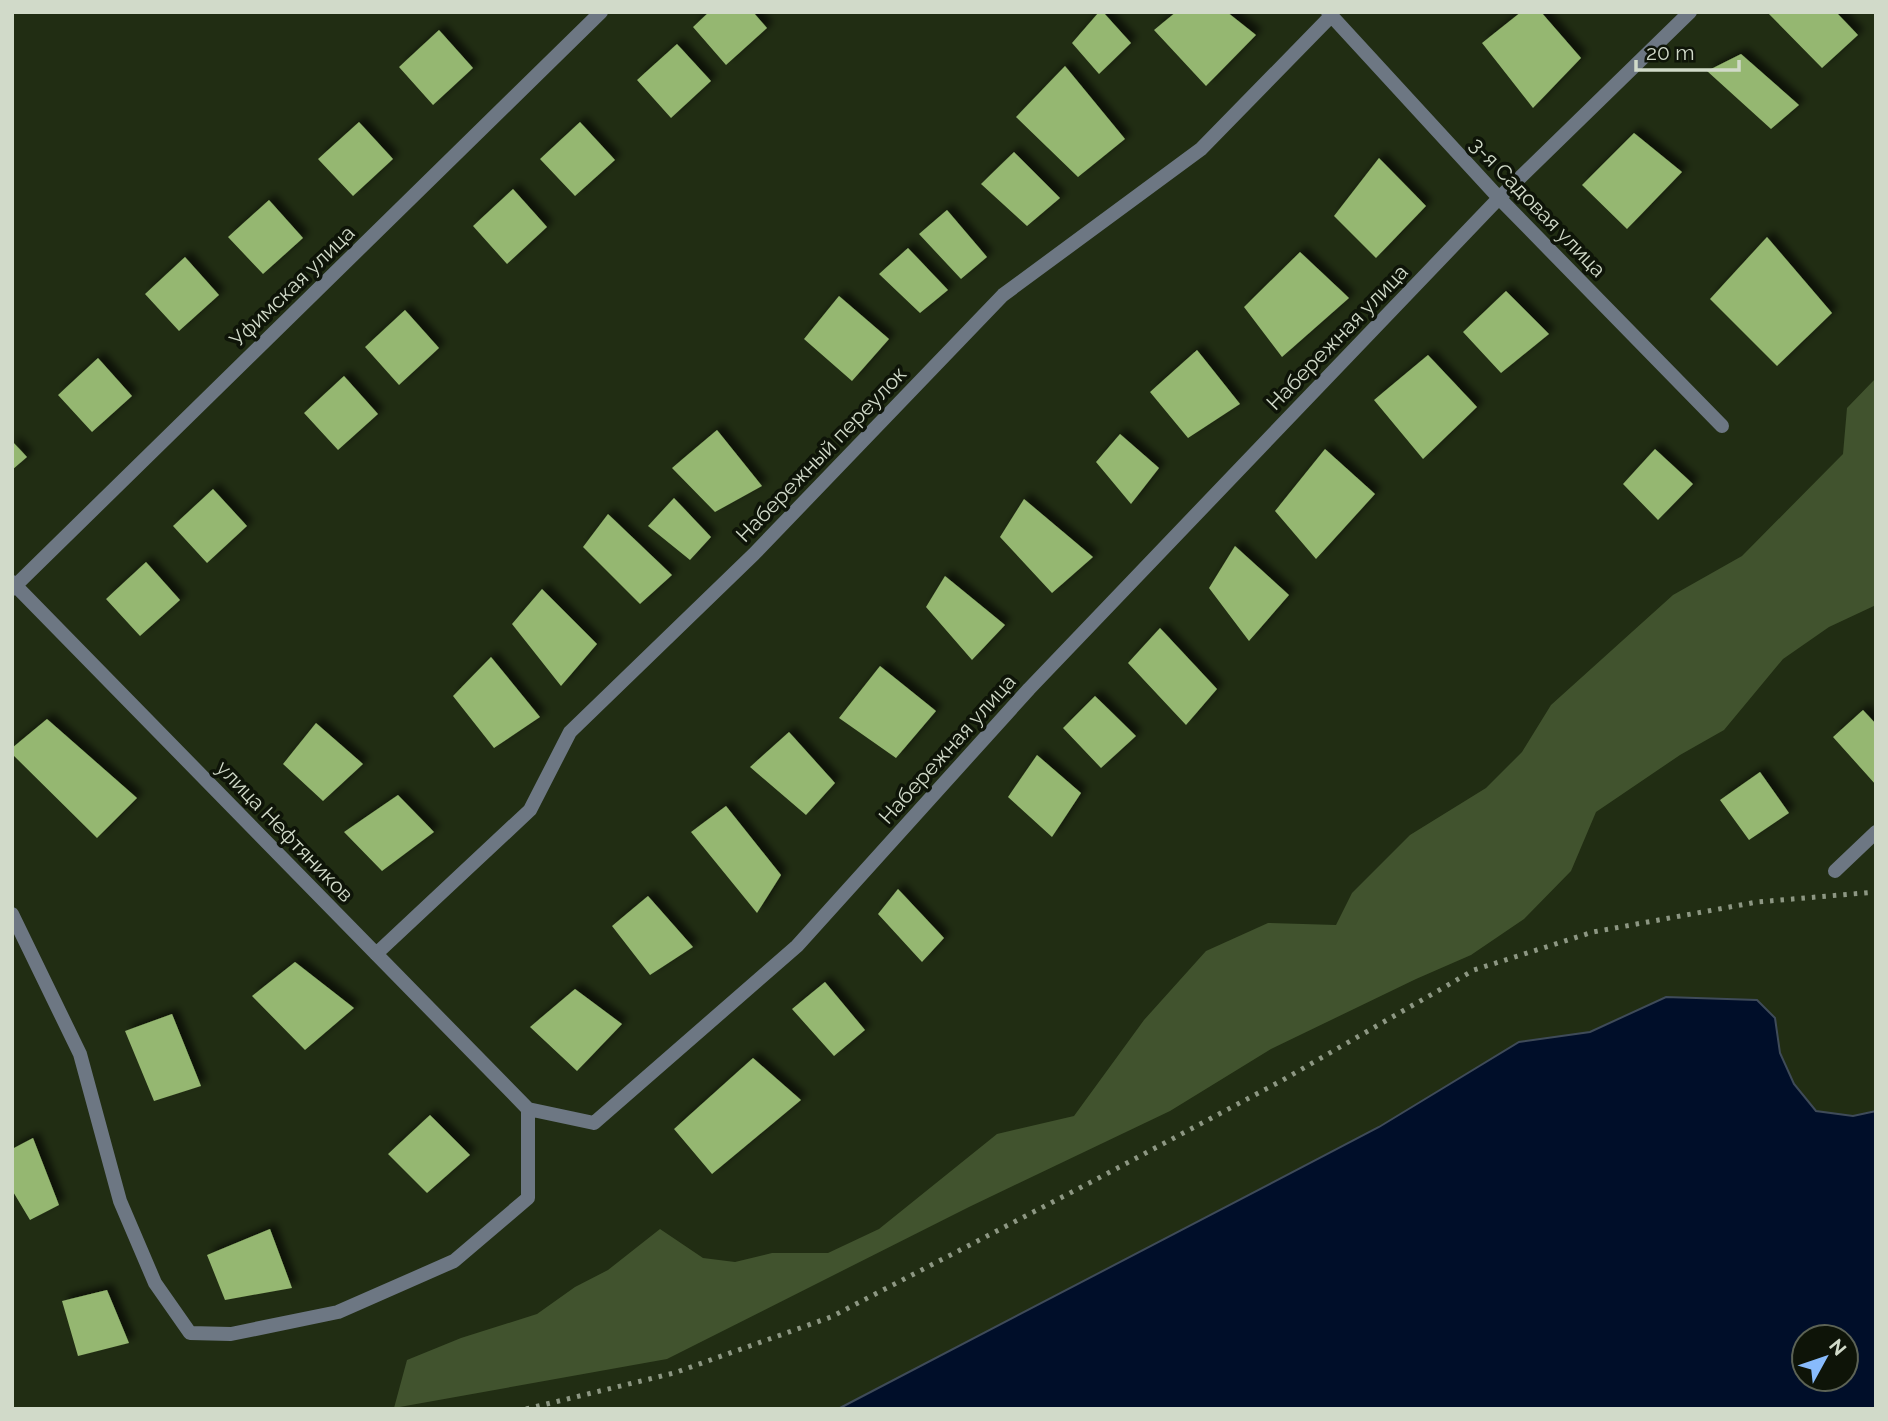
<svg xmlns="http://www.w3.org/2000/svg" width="1888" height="1421" font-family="Raleway,sans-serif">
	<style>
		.green { fill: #41532e }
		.water { fill: #000e29; stroke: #3f4b59; stroke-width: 2; fill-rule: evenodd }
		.building { fill: #95b771; filter: url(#shadow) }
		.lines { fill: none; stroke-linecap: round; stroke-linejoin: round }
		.minor { stroke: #6d7783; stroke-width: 14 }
		.rail { stroke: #8d9783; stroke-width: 5; stroke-dasharray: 3.5 7; stroke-linecap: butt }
		.labels { text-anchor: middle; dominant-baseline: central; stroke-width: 7; stroke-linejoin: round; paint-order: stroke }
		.street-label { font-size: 21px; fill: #d1dac9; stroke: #0e1408 }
	</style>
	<defs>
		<filter id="shadow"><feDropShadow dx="6" dy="-6" stdDeviation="3.5" flood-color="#0009"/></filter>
	</defs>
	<rect width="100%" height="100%" fill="#212d13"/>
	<path class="green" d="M1876,378v227l-47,22 -46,32 -59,71 -44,25 -84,57 -25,59 -47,48 -53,36 -55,24 -145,70 -101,62 -201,96 -302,152 -273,49 13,-48 54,-22 76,-24 38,-27 33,-17 52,-41 43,29 32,4 37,-9h56l51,-24 118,-95 77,-18 70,-96 62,-69 62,-28 68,2 16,-32 58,-58 76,-47 36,-36 29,-47 122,-110 69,-39 101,-102 4,-46z"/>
	<path class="water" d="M1666,997l91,3 18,18 5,35 14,31 22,27 37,5 23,-5v298h-1038l541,-282 140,-85 71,-10zM1804,1337h42v42h-42z"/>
	<path class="building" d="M709,12h44l14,16 -41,37 -33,-38z
		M1099,12h4l28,31 -32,31 -27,-31z
		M1176,12h51l29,23 -50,51 -52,-56z
		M1521,12h20l40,46 -48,50 -51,-65z
		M1767,12h69l22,23 -36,33z
		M439,30l34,38 -40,37 -34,-38z
		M677,44l34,37 -40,37 -34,-38z
		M1741,54l58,51 -28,24 -64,-58z
		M1065,66l60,73 -47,38 -62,-60z
		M359,122l34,37 -40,37 -35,-37z
		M580,122l35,38 -40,36 -35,-37z
		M1634,133l48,39 -55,57 -45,-44z
		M1014,152l46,46 -33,28 -46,-42z
		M1379,158l47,48 -50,52 -42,-42z
		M513,189l34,38 -40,37 -34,-38z
		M269,200l34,38 -40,36 -35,-37z
		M947,210l40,47 -26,22 -42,-45z
		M1767,237l65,76 -55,53 -67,-67z
		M908,248l40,42 -28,23 -41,-39z
		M1300,252l49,46 -67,59 -38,-50z
		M185,257l34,38 -40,36 -34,-37z
		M1506,291l43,43 -48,39 -38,-41z
		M839,296l50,43 -37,42 -48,-42z
		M405,310l34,38 -40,37 -34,-38z
		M1197,350l43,54 -52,34 -38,-46z
		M1428,355l49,52 -54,52 -49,-59z
		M98,358l34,38 -40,36 -34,-37z
		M344,376l34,38 -40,36 -34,-37z
		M717,430l45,56 -47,26 -43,-44z
		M1120,434l39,34 -28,36 -35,-42z
		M12,441l15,16 -15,13z
		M1325,449l50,45 -59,65 -41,-48z
		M1655,449l38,35 -35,36 -35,-36z
		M213,489l34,37 -40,37 -34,-37z
		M674,498l37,39 -21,23 -42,-34z
		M1024,499l69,58 -41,36 -52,-56z
		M608,514l64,61 -32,29 -57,-57z
		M1235,546l54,49 -40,46 -40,-53z
		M146,562l34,38 -40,36 -34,-37z
		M945,576l60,49 -33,35 -46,-53z
		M542,589l55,55 -36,42 -49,-62z
		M1160,628l57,61 -31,36 -58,-62z
		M491,657l49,60 -46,31 -41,-52z
		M880,666l56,45 -40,47 -57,-40z
		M1095,696l41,40 -35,32 -38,-40z
		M1863,710l13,14v61l-43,-48z
		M47,719l90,79 -40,40 -85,-84v-6z
		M316,723l47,41 -40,37 -40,-37z
		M789,732l46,51 -29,32 -56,-48z
		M1037,755l44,38 -29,44 -44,-40z
		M1760,772l29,41 -40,27 -29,-40z
		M398,795l36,37 -52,39 -38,-39z
		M726,806l55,69 -24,38 -66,-81z
		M898,889l46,49 -22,24 -44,-48z
		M648,896l45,51 -43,28 -38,-49z
		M295,962l59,46 -49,42 -53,-54z
		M825,982l40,48 -31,26 -42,-47z
		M575,989l47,35 -45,47 -47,-44z
		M172,1014l29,72 -47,15 -29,-70z
		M753,1058l48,42 -89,74 -38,-45z
		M430,1115l40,40 -43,38 -39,-39z
		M33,1138l26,67 -29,15 -18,-30v-41z
		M270,1229l22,59 -67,12 -18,-45z
		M107,1290l22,53 -51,13 -16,-55z"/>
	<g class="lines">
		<path class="minor" d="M1328,12l171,186 223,228
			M12,582l516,527
			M12,589l589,-577
			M1835,871l41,-39
			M12,914l68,140 40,147 35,82 35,50 41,1 107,-22 116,-51 74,-63v-89l66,14 203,-177 232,-257 470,-491 191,-186
			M376,954l154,-144 40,-78 184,-178 249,-259 198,-146 130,-133"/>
		<path class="rail" d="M526,1409l148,-36 157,-56 264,-137 186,-99 193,-111 119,-38 164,-30 119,-10"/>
	</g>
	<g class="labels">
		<g class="street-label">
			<text transform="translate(1538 207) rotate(46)">3-я Садовая улица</text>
			<text transform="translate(292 286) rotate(-44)">Уфимская улица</text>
			<text transform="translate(1337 337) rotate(-46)">Набережная улица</text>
			<text transform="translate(821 454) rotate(-46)">Набережный переулок</text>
			<text transform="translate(947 749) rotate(-48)">Набережная улица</text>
			<text transform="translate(285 831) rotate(46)">улица Нефтяников</text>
		</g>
	</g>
	<rect width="1888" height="1421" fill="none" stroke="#d1dac9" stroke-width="28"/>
	<g transform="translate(1825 1358) rotate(50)"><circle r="33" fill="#0e1408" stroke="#5c6355" stroke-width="2"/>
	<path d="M0-5L12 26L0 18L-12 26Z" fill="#88bbfc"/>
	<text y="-10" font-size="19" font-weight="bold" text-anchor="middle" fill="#d1dac9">N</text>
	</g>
	<path d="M1636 60v10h103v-10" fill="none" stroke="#d1dac9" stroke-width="3.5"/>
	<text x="1646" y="60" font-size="21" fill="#d1dac9" stroke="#0e1408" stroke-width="5" paint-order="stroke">20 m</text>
</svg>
